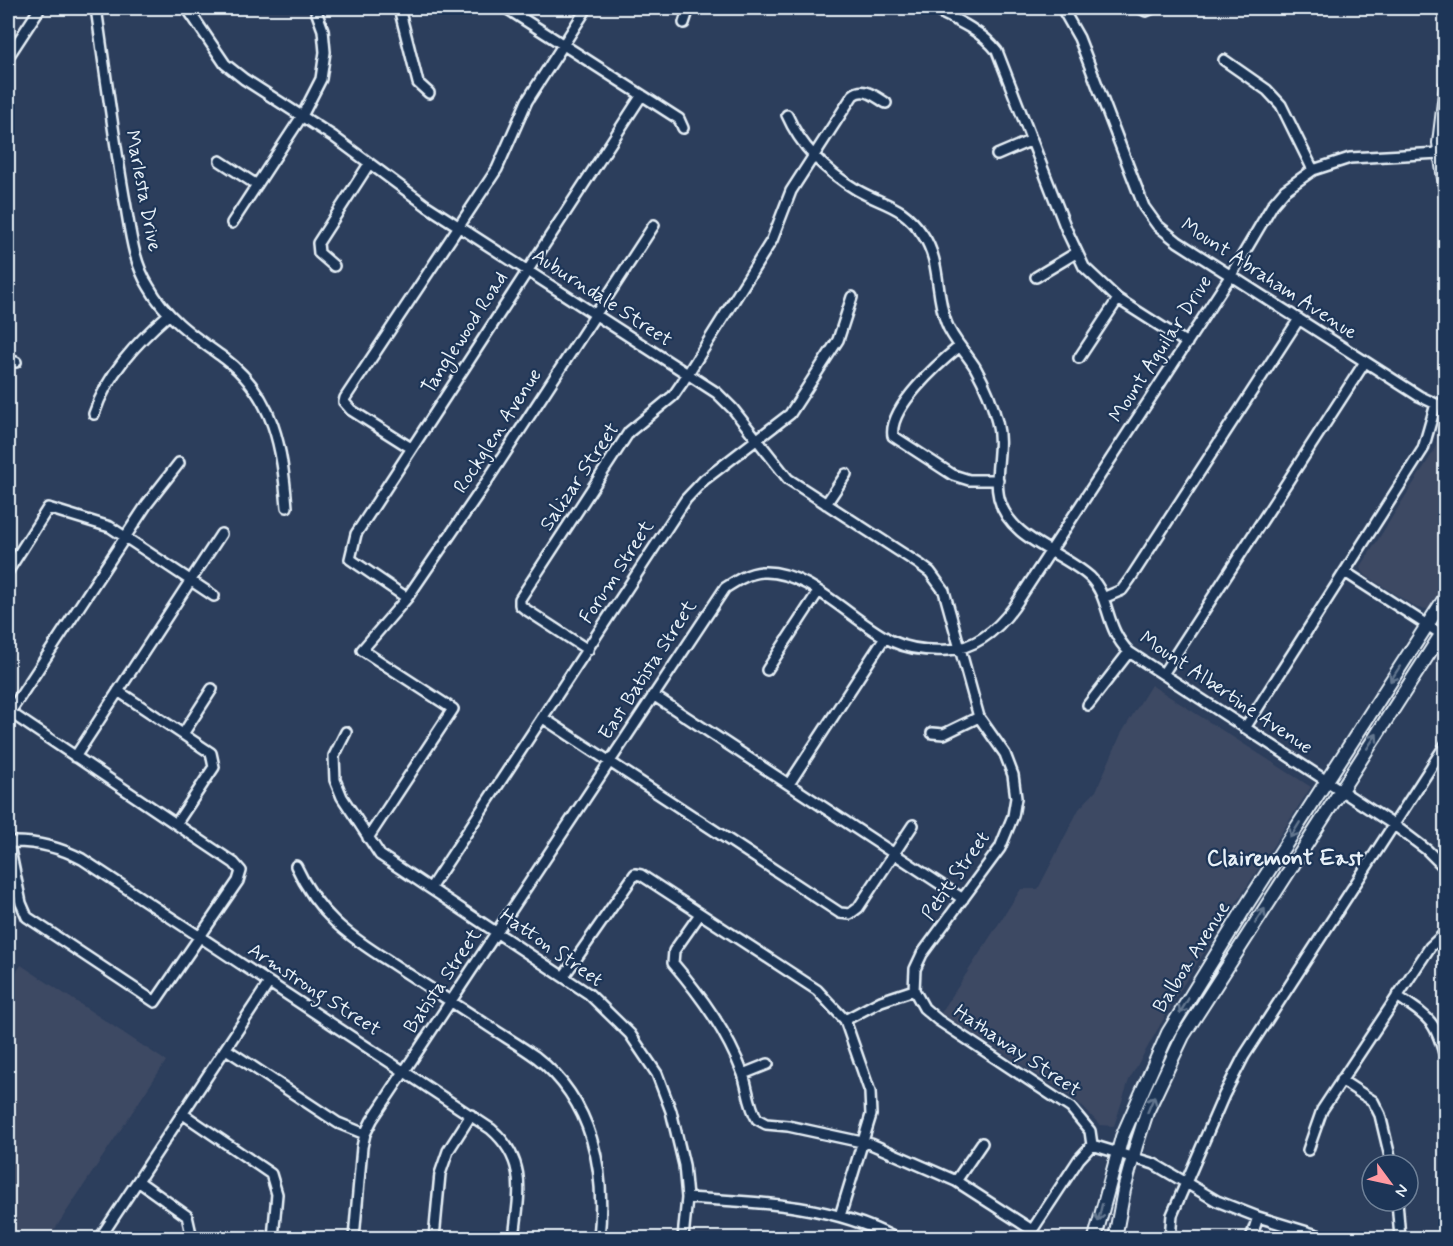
<svg xmlns="http://www.w3.org/2000/svg" width="1453" height="1246" font-family="Mynerve,sans-serif">
	<style>
		.built { fill: #3d4963 }
		.lines { fill: none; stroke-linecap: round; stroke-linejoin: round }
		.minor-casing { stroke: #e8f1f8; stroke-width: 14 }
		.major-casing { stroke: #e8f1f8; stroke-width: 16 }
		.minor { stroke: #1d3557; stroke-width: 9 }
		.major { stroke: #1d3557; stroke-width: 12 }
		.oneway { stroke: #64778f }
		.labels { text-anchor: middle; dominant-baseline: central; stroke-width: 4.5; stroke-linejoin: round; paint-order: stroke }
		.street-label { font-size: 20px; fill: #e8f1f8; stroke: #1d3557 }
		.quarter-label { font-size: 22px; font-weight: bold; fill: #e8f1f8; stroke: #1d3557 }
	</style>
	<rect width="100%" height="100%" fill="#2c3e5c"/>
	<filter id="ink" filterUnits="userSpaceOnUse"><feTurbulence type="fractalNoise" baseFrequency=".0167" numOctaves="2"/><feDisplacementMap in="SourceGraphic" scale="12" xChannelSelector="R" yChannelSelector="G"/><feConvolveMatrix kernelMatrix="1 2 1 2 8 2 1 2 1" color-interpolation-filters="sRGB"/></filter>
	<g filter="url(#ink)">
		<path class="built" d="M1444,415l1,166 -17,28 -11,-1 -52,-33 -5,-7 74,-117z
			M1151,685l160,102 -131,203 -51,90 -15,46 -14,-1 -24,-25 -135,-87 80,-124h17l41,-80 17,-18 25,-57z
			M21,965l145,96 -117,177h-41v-253z"/>
		<g class="lines">
			<g class="minor-casing">
				<path id="minor" d="M96,8c9,62 17,125 28,188 6,31 8,64 25,91 18,32 46,50 75,71 51,39 58,90 63,149
					M187,8l38,56 19,15 90,58 93,69 290,187 16,16 55,70 131,85 11,8 14,19 35,126 26,37 8,21 3,23 -3,18 -13,32 -78,106 -7,15 -1,21 10,18 14,12 133,88 19,23 2,14
					M399,8l19,75 11,10
					M506,8l173,111 4,9
					M931,8c23,11 50,22 66,43l70,180 17,36 34,32 69,44
					M1062,8l17,30 65,169 13,18 21,17 241,154 17,8 10,1
					M1140,8l6,3 7,-3
					M684,23l5,-15
					M8,57l32,-49
					M1224,60l43,30 14,15 32,65
					M787,115c14,32 40,57 70,75 28,16 45,14 66,45 18,26 12,58 23,87 6,17 19,29 29,45 9,16 18,38 22,55 7,26 -4,51 2,76 10,42 63,53 91,79 21,21 14,50 39,75l265,173 33,25 19,19
					M997,155l35,-15
					M220,161l37,24
					M232,223l70,-107 19,-37 4,-27 -2,-22 -8,-22
					M8,255v20
					M334,266l-15,-13 -1,-10 51,-79
					M1036,277l40,-24
					M960,346c-21,17 -72,62 -67,90l60,39 16,5h29
					M1079,358l39,-59
					M8,360l8,2
					M94,414c13,-40 43,-72 74,-99
					M411,448l-60,-38 -7,-8 1,-4 152,-229 30,-68 60,-93
					M826,504l20,-30
					M8,571l40,-63 62,19 104,69
					M1345,572l96,62
					M407,598l-57,-39 6,-25 286,-439
					M1103,598l19,-8 8,-11 169,-260
					M588,650l-63,-41 -5,-4v-6l109,-167 44,-36 9,-13 90,-143 19,-49 62,-96c11,-9 23,2 33,8
					M767,670l51,-78
					M1163,674l202,-312
					M118,691l93,62 3,14 -38,57
					M653,695l310,204
					M1088,705l41,-53
					M8,711l226,152 7,8 -3,10 -83,121 -128,-85 -6,-14 -13,-63
					M8,715l139,-211 32,-41
					M543,718l297,195 10,1 8,-6 55,-83
					M1245,728l178,-279 13,-45
					M346,732l-12,24 1,24 7,17 38,58 209,139 41,40 27,40 14,37 13,54 3,33 -4,40
					M932,733l12,1 35,-17
					M183,734l29,-45
					M75,757l146,-223
					M789,784l96,-147
					M368,838l85,-129 -91,-59 45,-52 76,-111 171,-262
					M8,842c27,-1 50,4 74,17l409,270c37,32 28,65 23,109
					M296,866c22,48 51,69 94,96 33,22 67,43 100,65 15,10 31,19 46,30 57,44 70,114 63,181
					M431,887l255,-388 18,-19 86,-66 48,-74 14,-43
					M700,914l-26,37 -1,12c29,34 54,69 70,111 5,15 6,32 14,45l9,5 22,2 83,18 85,37 76,49
					M564,976l71,-102 6,1 176,115 28,30 25,72 1,23 -31,101
					M1397,996c34,23 39,25 49,65
					M845,1020l36,-19 33,-11
					M226,1049l112,74 27,11
					M743,1074l25,-10
					M1341,1080l32,21 7,14 12,50
					M183,1114l88,60 6,20 -4,44
					M1092,1145l62,19 63,37 41,16 69,21
					M1308,1150l14,-40 108,-163 16,-15
					M138,1181l49,35 5,22
					M956,1181l26,-38
					M687,1198c71,4 143,6 208,40
					M1397,1201l3,37
					M100,1238l169,-255
					M354,1238l8,-91 3,-13 7,-14 353,-532c11,-7 23,-15 37,-16 47,-3 92,52 132,70 17,8 35,9 54,8 28,-2 50,-21 66,-43l217,-332 42,-71 12,-14 28,-20 37,-12 90,-5
					M434,1238l6,-64 8,-23 23,-36
					M1027,1238l52,-79 13,-14
					M1170,1238l2,-23 52,-120 20,-39 202,-312
					M1251,1238l7,-21"/>
			</g>
			<g class="major-casing">
				<path id="major" d="M1446,85l-7,58 7,51
					M1095,1238l27,-101 46,-104 78,-127 200,-310
					M1115,1238l9,-48 12,-44 11,-34 36,-76 263,-409"/>
			</g>
			<use href="#minor" class="minor"/>
			<use href="#major" class="major"/>
		</g>
		<defs><path id="oneway-shaft" d="M-6 0H5M1.5-3L5.5 0L1.5 3" fill="none" stroke-width="1.6" stroke-linecap="round" stroke-linejoin="round" transform="scale(1.5)"/></defs>
		<g class="oneway">
			<use href="#oneway-shaft" transform="translate(1395 674) rotate(123)"/>
			<use href="#oneway-shaft" transform="translate(1372 741) rotate(-57)"/>
			<use href="#oneway-shaft" transform="translate(1295 830) rotate(122)"/>
			<use href="#oneway-shaft" transform="translate(1260 916) rotate(-57)"/>
			<use href="#oneway-shaft" transform="translate(1184 1006) rotate(121)"/>
			<use href="#oneway-shaft" transform="translate(1151 1104) rotate(-67)"/>
			<use href="#oneway-shaft" transform="translate(1100 1213) rotate(103)"/>
		</g>
	</g>
	<g class="labels">
		<g class="street-label">
			<text transform="translate(143 191) rotate(79)">Marlesta Drive</text>
			<text transform="translate(1269 279) rotate(33)">Mount Abraham Avenue</text>
			<text transform="translate(602 298) rotate(33)">Auburndale Street</text>
			<text transform="translate(465 333) rotate(-57)">Tanglewood Road</text>
			<text transform="translate(1161 349) rotate(-57)">Mount Aguilar Drive</text>
			<text transform="translate(498 431) rotate(-57)">Rockglen Avenue</text>
			<text transform="translate(580 477) rotate(-56)">Salizar Street</text>
			<text transform="translate(617 572) rotate(-57)">Forum Street</text>
			<text transform="translate(648 670) rotate(-57)">East Batista Street</text>
			<text transform="translate(1226 693) rotate(34)">Mount Albertine Avenue</text>
			<text transform="translate(956 876) rotate(-55)">Petit Street</text>
			<text transform="translate(551 948) rotate(35)">Hatton Street</text>
			<text transform="translate(1192 957) rotate(-58)">Balboa Avenue</text>
			<text transform="translate(443 981) rotate(-56)">Batista Street</text>
			<text transform="translate(314 990) rotate(33)">Armstrong Street</text>
			<text transform="translate(1017 1051) rotate(34)">Hathaway Street</text>
		</g>
		<g class="quarter-label">
			<text x="1285" y="859">Clairemont East</text>
		</g>
	</g>
	<rect width="1453" height="1246" fill="none" stroke="#1d3557" stroke-width="30"/>
	<rect x="15" y="15" width="1423" height="1216" fill="none" stroke="#e8f1f8" stroke-width="2" filter="url(#ink)"/>
	<g transform="translate(1390 1183) rotate(123)"><circle r="28" fill="#1d3557" stroke="#6e8097" stroke-width="1.5"/>
	<path d="M0-4.5L10 22L0 15L-10 22Z" fill="#ff9aa2"/>
	<text y="-9" font-size="16" font-weight="bold" text-anchor="middle" fill="#e8f1f8">N</text>
	</g>
</svg>
